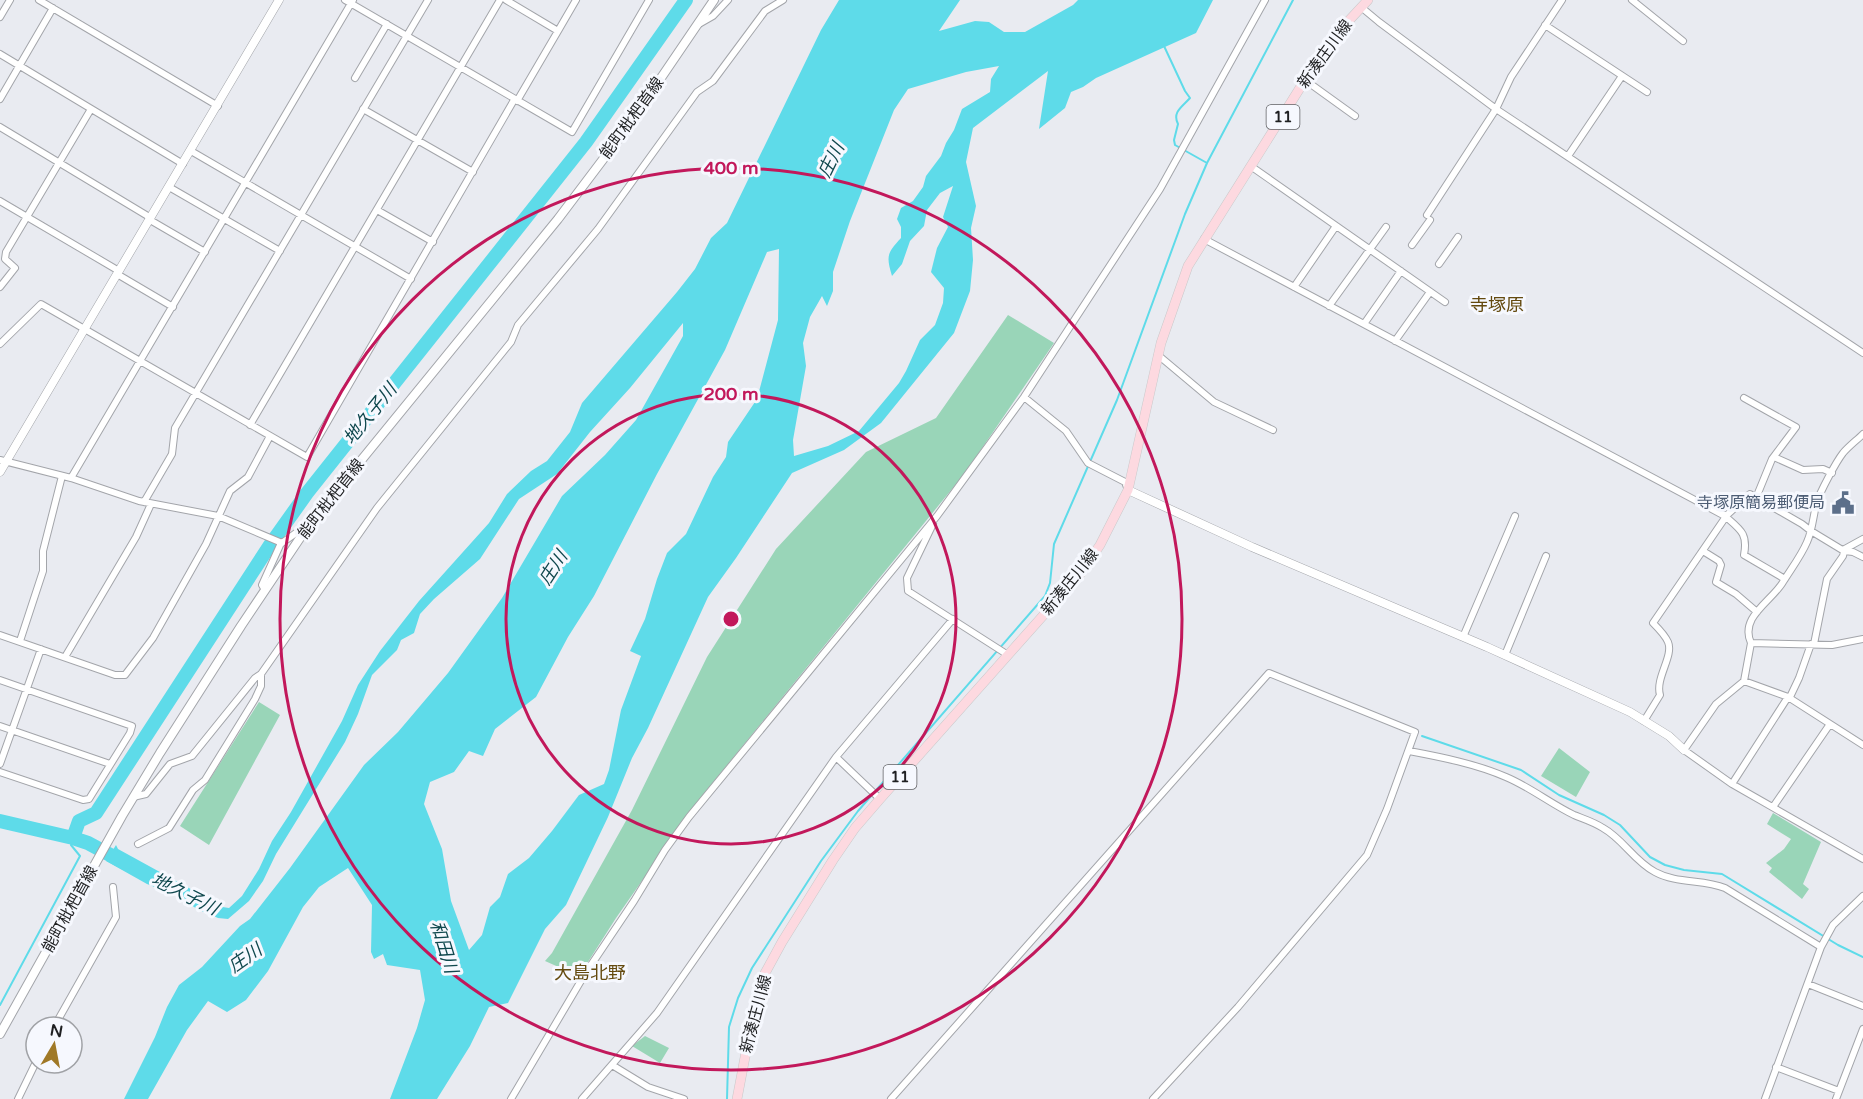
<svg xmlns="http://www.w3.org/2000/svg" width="1863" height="1099" font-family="'Varela Round','Noto Sans JP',sans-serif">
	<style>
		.green { fill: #99d5b8 }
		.water { fill: #5edbe9; fill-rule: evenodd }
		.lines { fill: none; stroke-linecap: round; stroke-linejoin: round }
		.stream { stroke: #5edbe9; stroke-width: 2 }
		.river { stroke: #5edbe9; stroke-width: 14 }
		.minor-casing { stroke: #a3a5aa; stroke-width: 8 }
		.tertiary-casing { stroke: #a3a5aa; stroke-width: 9 }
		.secondary-casing { stroke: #a3a5aa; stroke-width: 10 }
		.primary-casing { stroke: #c9c9ca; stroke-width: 10 }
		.minor { stroke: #fff; stroke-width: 6 }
		.tertiary { stroke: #fff; stroke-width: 8 }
		.secondary { stroke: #fff; stroke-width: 8 }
		.primary { stroke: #fdd9e0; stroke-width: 9 }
		.ring { fill: none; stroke: #c2185b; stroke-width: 3 }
		.labels { text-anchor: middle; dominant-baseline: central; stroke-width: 6; stroke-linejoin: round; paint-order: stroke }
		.shield { fill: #f6f8fe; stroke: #606164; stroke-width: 1.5 }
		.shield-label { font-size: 15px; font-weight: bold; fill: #1f2022 }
		.street-label { font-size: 16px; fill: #1f2022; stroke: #f6f8fe }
		.service-label { font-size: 16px; fill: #4e5e75; stroke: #f6f8fe; text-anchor: end }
		.water-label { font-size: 18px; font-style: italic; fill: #10484e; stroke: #f6f8fe }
		.neighbourhood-label { font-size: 18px; fill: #644a0f; stroke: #f6f8fe }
		.centre { fill: #c2185b; stroke: #f6f8fe; stroke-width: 3 }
		.ring-label { font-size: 18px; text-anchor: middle; font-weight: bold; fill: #c2185b; stroke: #f6f8fe; stroke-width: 6; stroke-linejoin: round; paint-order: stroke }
	</style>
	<rect width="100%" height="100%" fill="#e9ebf1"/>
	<path class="green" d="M1008,315l46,28 -89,130 -268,329 -81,116 -37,58 -34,-15 7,-8 80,-143 75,-153 69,-108 90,-97 70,-34z
		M259,702l21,13 -71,130 -29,-19z
		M1559,748l31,24 -14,25 -35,-21z
		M1773,813l48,29 -18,42 6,5 -7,10 -33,-27 3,-4 -6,-5 18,-14 7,-10 -24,-15z
		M645,1036l24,12 -9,15 -28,-17z"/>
	<path class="water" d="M839,0h121l-21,31 36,-10 14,1 15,10h21l48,-27 5,-5h135l-17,33 -100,45 -13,9 -12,5 -6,16 -26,21 9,-58 -75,57 -7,34 10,44 -5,22 2,32 -3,31 -16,42 -73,90 -37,27 -52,23 -56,85 -28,39 -60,131 -16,30 -24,59 -42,88 -21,24 -37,74 -19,4 -19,39 -33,53h-47l27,-71 8,-28 -5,-30 -33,-5 -4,-11 -9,5 -3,-7 1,-47 -24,-37 -29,19 -16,20 -35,64 -22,29 -19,12 -19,-11 -21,29 -39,69h-24l31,-62 12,-30 12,-22 23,-18 38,-41 10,-7 40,-51 74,-103 34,-33 50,-59 54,-75 60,-102 43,-41 31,-35 47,-84v-13l-53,65 -40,44 -33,42 -38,25 -39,60 -46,40 -14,15 -6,19 -13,7 -4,10 -25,25 -14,39 -13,28 -69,112 -13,27 -14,20 -21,18 -10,-1 -21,-9 -19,-13 -31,-12 -41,-23 10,-16 2,4 71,39 27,18 13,2 13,-12 17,-27 13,-28 19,-29 51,-91 16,-36 22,-34 39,-50 70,-78 18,-29 24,-23 16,-10 23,-29 12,-29 95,-111 18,-23 16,-31 16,-15 94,-193zM999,66l-8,13 -1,13 -28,17 -8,21 -8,13 -5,13 -15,20 -3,11 -10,14 -12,7 -4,11 4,8v11c-14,15 -15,18 -9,38l10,-12 8,-23 14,-15 3,-16 13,-17 13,-7 -10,31 5,10 -11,21 -6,24 13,16 -1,15 -8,22 -15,15 -14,31 -7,12 -40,48 -31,15 -34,10 -1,-16 13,-74 -3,-23 7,-26 12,-21 5,10 6,-15v-19l17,-51 44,-111 14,-21 58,-17zM779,249l-1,71 -21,79 -29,43 -2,15 -13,20 -27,57 -19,19 -10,26 -12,40 -15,32 11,5 -20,54 -12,60 -5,14 -25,11 -27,36 -23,27 -21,16 -8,23 -10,10 -8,28 -13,15 -18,-49 -9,-52 -18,-45 6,-22 24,-10 15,-21 14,5 12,-27 41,-32 32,-60 26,-41 63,-122 68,-124 42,-98z"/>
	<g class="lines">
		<path class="stream" d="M1164,46l21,45 5,7c-8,9 -18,14 -12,26l-4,16 1,5 32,18
			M1422,736l99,34 38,25 45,20 16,10 30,32 15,8 19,5 38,4 116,71 25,12
			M0,1005l80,-149 -9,-11 2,-7
			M727,1099l2,-72 9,-29 14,-30 69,-107 37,-50 187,-215 5,-13 4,-39 63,-144 68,-186 22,-51 86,-163"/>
		<path class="river" d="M0,821l73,17 15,5 37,20
			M73,838l6,-17 17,-8 174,-268 37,-52 279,-351 100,-142"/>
		<g class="minor-casing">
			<path id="minor" d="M39,0l179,106
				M345,0l227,132 77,-132
				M506,0l52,31 -41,70
				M1632,0l51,41
				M1361,7l18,15 117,87 367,244
				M0,17l10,-17
				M699,24l14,-8 15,-16
				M1545,25l102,67
				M558,31l18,-31
				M0,54l183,110
				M355,78l32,-54
				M1305,80l50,36
				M0,99l53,-91
				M363,109l110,63
				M0,127l151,91
				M191,151l220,128
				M1568,156l54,-80
				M1252,167l193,135
				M169,187l111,64
				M0,201l119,70
				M377,210l56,32
				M1427,215l69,-106 15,-32 51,-77
				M150,220l55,32
				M1204,239l519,276h4l23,-21 52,30 9,7 33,20 9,1 10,5
				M1412,245l18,-25
				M1439,264l19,-27
				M117,274l56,33
				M0,287l15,-19 -10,-9 1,-7 85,-143
				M1294,287l42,-61
				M1329,306l57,-79
				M1364,324l37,-53
				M1395,341l35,-49
				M0,344l41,-40 266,153 207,-357
				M1158,355l56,47 59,28
				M1024,397l42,34 22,32 37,19 3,8
				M1744,398l52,29 -24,32 -16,39
				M250,425l250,-425
				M1863,434c-6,6 -14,12 -20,19 -7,9 -23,39 -26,49 -4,13 -4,27 -10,40 -6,14 -16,27 -24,40 -11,19 -44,35 -32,61l-7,38 -28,23 -32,46 48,34 131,75
				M1774,457l29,13 20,-1 9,4
				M0,460l71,18 68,23 79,15 64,27 25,-18
				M71,478l282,-478
				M144,502l28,-48 3,-26 253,-428
				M1726,517c15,13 22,17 18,38l41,24
				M933,524l-26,54 1,13 100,64
				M1843,550l20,-11
				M1703,551l16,10 2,4 -5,17 20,12 21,18
				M265,590l-3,-5 19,-42
				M0,635l115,40h10l28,-37 53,-94 24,-53 18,-14 22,-41
				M1463,637l52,-121
				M20,641l23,-70v-20l19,-75
				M1751,643l81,2 31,-6
				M1814,644l13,-65 16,-23 1,-5
				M1505,655l41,-99
				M65,657l71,-120 15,-33
				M0,680l132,46 -2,7 -41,66 -6,1 -83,-28
				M1744,681l44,16 75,48
				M1790,697l9,-19 12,-34
				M1644,721l16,-26c-5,-17 14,-39 8,-53 -3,-7 -10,-14 -15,-19l74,-108
				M0,726l110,38
				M1409,751c32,6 67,13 97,26 24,10 45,27 68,38 10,4 20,7 29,13 20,11 31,33 52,44 22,12 48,7 70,16l96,59
				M836,757l44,42
				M0,764l41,-115
				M1732,784l56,-87
				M133,797l13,-3 24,-30 22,-8 63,-78 6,-4
				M1773,807l57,-83
				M138,844l31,-16 24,-38 12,-10 50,-81 6,-13v-12l116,-166 134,-166 7,-17 80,-96 99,-137 16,-11 52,-70 18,-11
				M1808,984l55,22
				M54,1027l62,-110 -3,-30
				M612,1065l36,22 36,12
				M1776,1067l63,24
				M18,1099l18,-37
				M511,1099l74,-125 49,-73 31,-51 24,-33 248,-301 87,-119 136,-208 105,-189
				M582,1099l75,-86 179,-256 117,-138
				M891,1099l378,-426 146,59 -28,77 -20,46 -129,152 -85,92
				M1765,1099l56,-152 12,-22 30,-29
				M1836,1099l27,-70"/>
		</g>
		<g class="tertiary-casing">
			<path id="tertiary" d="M0,472l279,-472
				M1128,490l124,57 235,100 143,65 39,24 15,14"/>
		</g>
		<g class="secondary-casing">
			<path id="secondary" d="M0,1034l122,-218 38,-63 81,-127 69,-103 248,-304 71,-94 85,-125"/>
		</g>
		<g class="primary-casing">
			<path id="primary" d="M737,1099l18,-94 9,-30 18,-33 51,-82 22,-32 25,-29 201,-226 19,-28 28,-55 33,-147 27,-77 117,-186 37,-52 26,-28"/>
		</g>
		<use href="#minor" class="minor"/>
		<use href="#tertiary" class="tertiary"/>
		<use href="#secondary" class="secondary"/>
		<use href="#primary" class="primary"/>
	</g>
	<g class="ring">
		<circle cx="731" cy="619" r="225"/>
		<circle cx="731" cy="619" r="451"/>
	</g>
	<defs>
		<g id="civic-bare" transform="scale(1.8)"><path d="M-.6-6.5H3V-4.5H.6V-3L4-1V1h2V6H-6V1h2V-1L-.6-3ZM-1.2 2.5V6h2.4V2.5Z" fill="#5c6f8a" stroke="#f6f8fe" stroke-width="2.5" paint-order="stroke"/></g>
	</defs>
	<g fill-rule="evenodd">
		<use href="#civic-bare" x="1843" y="503"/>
	</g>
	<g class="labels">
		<g class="shield">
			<rect x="1266.5" y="105" width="33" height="24" rx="4.5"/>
			<rect x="883.5" y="765" width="33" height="24" rx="4.5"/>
		</g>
		<g class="shield-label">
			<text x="1283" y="117">11</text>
			<text x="900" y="777">11</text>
		</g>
		<g class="street-label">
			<text transform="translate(1325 54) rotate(-54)">新湊庄川線</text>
			<text transform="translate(632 118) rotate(-54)">能町枇杷首線</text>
			<text transform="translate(331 499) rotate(-52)">能町枇杷首線</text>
			<text transform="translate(1070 582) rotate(-51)">新湊庄川線</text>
			<text transform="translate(70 909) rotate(-61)">能町枇杷首線</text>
			<text transform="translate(756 1014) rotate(-75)">新湊庄川線</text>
		</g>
		<g class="service-label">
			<text x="1825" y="503">寺塚原簡易郵便局</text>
		</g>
		<g class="water-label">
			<text transform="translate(831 160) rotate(-64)">庄川</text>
			<text transform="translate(370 414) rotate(-51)">地久子川</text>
			<text transform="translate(553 568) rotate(-57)">庄川</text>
			<text transform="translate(185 894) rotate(26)">地久子川</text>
			<text transform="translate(444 947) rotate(73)">和田川</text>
			<text transform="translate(245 958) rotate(-35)">庄川</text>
		</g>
		<g class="neighbourhood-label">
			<text x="1497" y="305">寺塚原</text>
			<text x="590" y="973">大島北野</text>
		</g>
	</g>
	<circle cx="731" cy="619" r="9" class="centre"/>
	<g class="ring-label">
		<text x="731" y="174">400 m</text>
		<text x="731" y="400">200 m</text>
	</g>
	<g transform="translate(54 1045) rotate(10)"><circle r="28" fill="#f6f8fe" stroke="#a0a2a6" stroke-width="1.5"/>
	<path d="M0-4.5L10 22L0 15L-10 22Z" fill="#a07927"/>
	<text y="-9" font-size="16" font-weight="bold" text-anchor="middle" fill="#1f2022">N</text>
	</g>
</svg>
